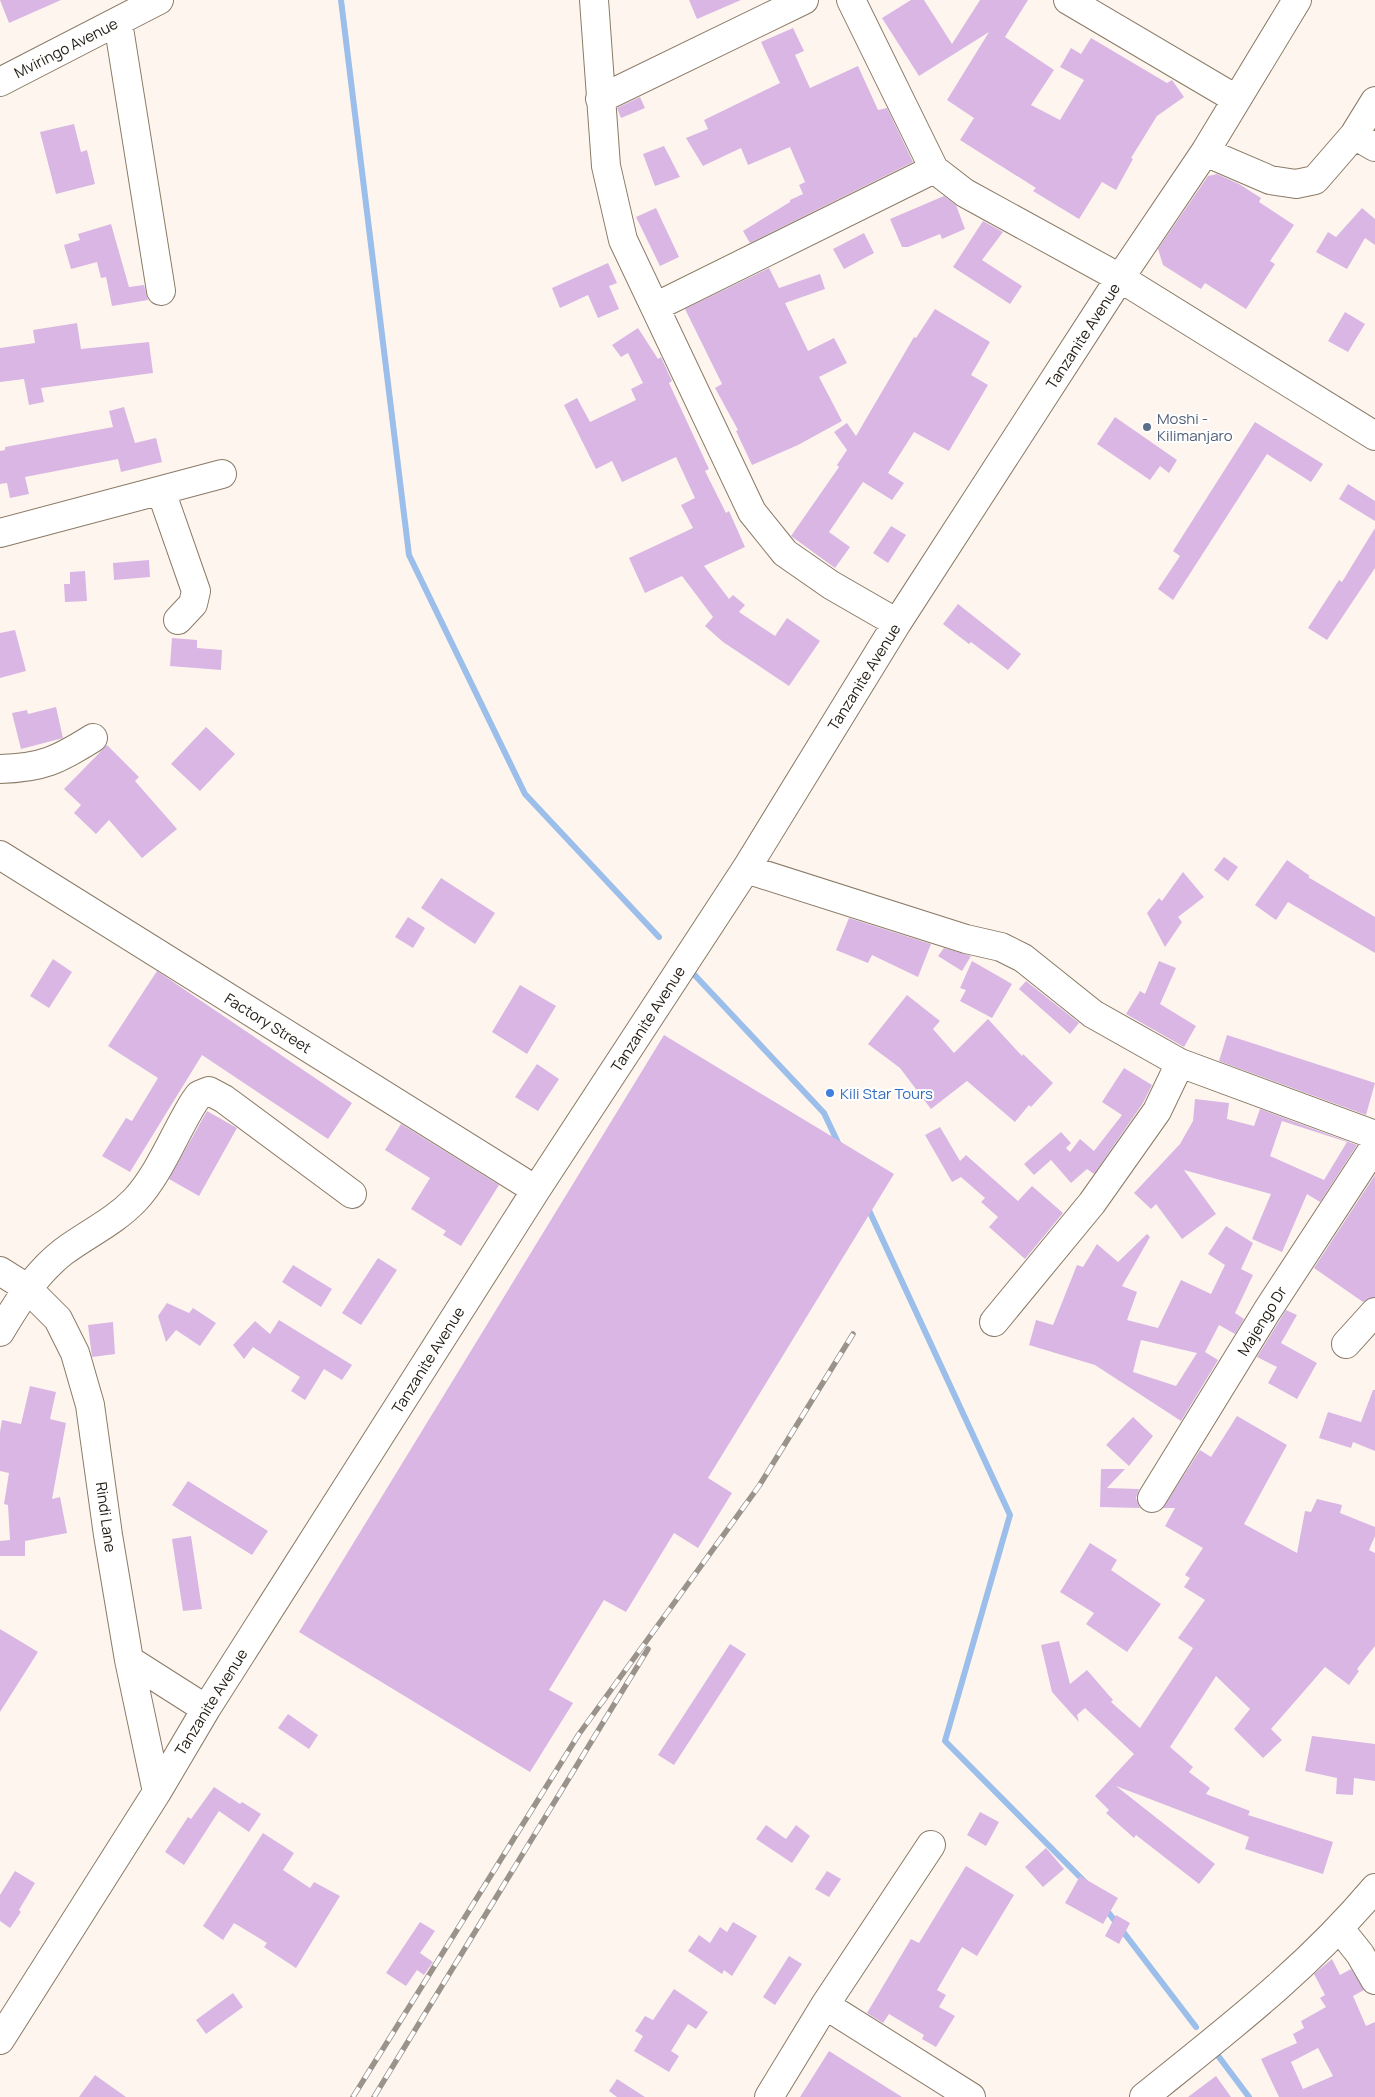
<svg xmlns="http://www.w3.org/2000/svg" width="1375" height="2097" font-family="Manrope,sans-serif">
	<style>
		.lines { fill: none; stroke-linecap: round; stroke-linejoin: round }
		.stream { stroke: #9bbeea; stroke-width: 6 }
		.building { fill: #d9b6e4; fill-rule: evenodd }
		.minor-casing { stroke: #8a7a66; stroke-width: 30 }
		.minor { stroke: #fff; stroke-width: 28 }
		.rail-casing { stroke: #9a938b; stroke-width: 5.5 }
		.rail { stroke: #fff; stroke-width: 4; stroke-dasharray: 11; stroke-linecap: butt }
		.service-dot { fill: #5c6f8a; stroke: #fff; stroke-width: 2 }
		.shop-dot { fill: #3f7fe0; stroke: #fff; stroke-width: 2 }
		.labels { text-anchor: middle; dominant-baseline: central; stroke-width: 4; stroke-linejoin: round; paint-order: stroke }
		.street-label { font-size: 15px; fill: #211b13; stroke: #fff }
		.service-label { font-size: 15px; fill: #4e5e75; stroke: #fff; text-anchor: start }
		.shop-label { font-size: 15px; fill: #366cbe; stroke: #fff; text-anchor: start }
	</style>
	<rect width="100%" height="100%" fill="#fef6ee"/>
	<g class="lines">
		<path class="stream" d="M341,0l68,555 116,239 134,143
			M689,969l135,144 16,34
			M867,1206l143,309 -65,226 140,141
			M1105,1908l91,119
			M1216,2053l33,44"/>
	</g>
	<path class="building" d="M0,0h61l-52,23z
		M689,0h52l-44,19z
		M911,0h13l28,44 28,-44h48l-23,37 49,33 -23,35 29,15 24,-40 -24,-13 11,-19 10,6 10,-16 76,45 5,-3 12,17 -27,19 -26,42 2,1 -17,31 -14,-8 -23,37 -46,-28 3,-3 -76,-48 14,-22 -27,-18 42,-68 -70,44 -37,-58z
		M793,28l11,23 -9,4 15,33 48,-22 20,44 9,-2 26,54 -163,81 -7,-12 47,-29v-2l13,-6 -4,-9 6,-3 -15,-35 -42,18 -7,-17 -38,18 -17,-28 22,-9 -4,-9 76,-37 -19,-41z
		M640,97l5,11 -24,10 -4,-10z
		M74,124l7,28 6,-2 8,34 -39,10 -16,-62z
		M664,146l16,31 -25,9 -12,-32z
		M1217,174l22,10 22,14 -2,4 35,23 -24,36 5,3 -29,45 -41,-26 -4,6 -38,-24 -5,-16 50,-73z
		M944,196l12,9 9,24 -23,10 -2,-5 -32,13h-6l-12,-28z
		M656,208l23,49 -19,9 -24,-49z
		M1362,208l13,11v26l-10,-7 -18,31 -31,-17 12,-20 8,5z
		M983,221l20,11 -21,28 40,26 -12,18 -57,-37z
		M111,224l18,63 15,-2 4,15 -36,6 -6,-29 -5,1 -4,-16 -26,7 -7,-24 16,-5 -2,-6z
		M864,233l10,20 -30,16 -11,-20z
		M608,263l9,20 -8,3 10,23 -21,9 -10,-23 -28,13 -8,-20z
		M769,268l10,20 41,-14 5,15 -40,14 23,48 26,-13 13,25 -28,14 23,44 -44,24 -46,20 -16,-34 2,-1 -23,-42 7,-4 -37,-75z
		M935,309l55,33 -19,33 17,10 -39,66 -35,-19 -26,41 16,10 -12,17 -29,-18 -34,50 21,15 -15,21 -44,-32 48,-69 -2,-2 10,-15 -13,-18 13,-9 9,13 58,-99 2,1z
		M1345,312l20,12 -17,28 -20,-11z
		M77,323l4,26 68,-7 4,31 -112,15 3,14 -15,3 -5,-26 -24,3v-34l35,-5 -2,-13z
		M638,328l20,31 3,-2 11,24 -3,2 40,86 -4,2 21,42 3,-2 16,36 -41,19 25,33 4,-4 12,10 -6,7 36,24 12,-18 33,23 -31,45 -66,-44 -18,-16 8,-9 -31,-41 -37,17 -16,-35 64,-30 -12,-23 14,-7 -19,-41 -54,25 -10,-21 -16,8 -32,-64 13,-7 13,24 46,-22 -5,-11 12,-6 -15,-30 -7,4 -9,-12z
		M124,407l11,36 21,-5 6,24 -41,10 -3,-13 -93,18 4,17 -19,4 -3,-15 -7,1v-33l5,-1v-3l108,-20 -4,-16z
		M1115,417l62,43 -8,13 -9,-7 -10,14 -53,-36z
		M1255,422l68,42 -12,18 -44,-28 -94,146 -15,-11 22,-33 -7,-5z
		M1348,484l27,17v20l-36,-22z
		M891,526l15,9 -18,28 -15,-10z
		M1375,528v40l-48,72 -19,-12 31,-48 3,2z
		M149,560l1,17 -36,3 -1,-17z
		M85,571l2,30 -22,1 -1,-18h6v-12z
		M958,604l63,50 -13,16 -37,-28 -2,2 -26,-20z
		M15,630l11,41 -26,7v-45z
		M172,638l25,2v8l25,2 -1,20 -51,-4z
		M56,707l7,31 -42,11 -9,-36 15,-3 1,4z
		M206,727l29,27 -35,37 -29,-27z
		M107,745l32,32 -4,4 42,48 -35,29 -33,-38 -13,14 -22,-21 7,-8 -17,-16z
		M1224,857l14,10 -10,14 -14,-11z
		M1287,860l23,16 -2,1 67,40v36l-87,-51 -12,18 -21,-15z
		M1183,872l21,25 -26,20 4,5 -17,25 -18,-34 12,-15 3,3z
		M441,878l54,35 -20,31 -54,-36z
		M408,917l17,11 -12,20 -18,-11z
		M849,918l82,26 -13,33 -46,-22 -4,8 -32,-13z
		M944,948l27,8 -9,15 -24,-15z
		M53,959l19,13 -23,36 -19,-12z
		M972,961l40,23 -20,34 -32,-17 6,-11 -6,-2z
		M1159,961l17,7 -16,36 36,22 -12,21 -58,-33 14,-23 5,3z
		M157,971l195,132 -24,36 -126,-84 -72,117 -28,-16 24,-38 6,3 26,-43 -50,-32z
		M1026,981l53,42 -9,11 -51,-45z
		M520,985l36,21 -29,48 -35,-22z
		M907,995l33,26 -7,8 21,24 34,-34 34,37 1,-2 30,29 -22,24 -2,-2 -14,17 -48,-41 -36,28 -31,-41 -32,-24z
		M664,1035l230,139 -186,304 24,15 -34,55 -24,-15 -48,79 -22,-12 -55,90 24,13 -43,69 -231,-140z
		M1227,1035l148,48 -9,32 -147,-54z
		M537,1064l22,15 -21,32 -23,-14z
		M1124,1068l28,17 -9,18 -49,71 -7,-5 -16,14 -20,-23 -17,15 -10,-11 37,-32 10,11 -5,5 4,4 10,-13 14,12 28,-36 -20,-13z
		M1195,1099l34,4 -2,16 27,7 6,-17 97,36 -37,57 -13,-8 -25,58 -30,-13 19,-45 -87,-24 32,44 -34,25 -26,-35 -5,5 -17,-16 46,-49 13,-23zM1282,1121l65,21 -23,38 -54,-24z
		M207,1111l30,17 -38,68 -30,-17z
		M401,1124l98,61 -38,61 -18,-11 3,-4 -35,-22 19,-31 -45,-28z
		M940,1127l20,34 6,-6 52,46 14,-15 31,27 -38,46 -36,-32 9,-10 -17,-15 4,-4 -24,-21 -9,5 -27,-47z
		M1375,1175v122l-12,5 -49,-34z
		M1226,1226l27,17 -12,26 12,6 -18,38 9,6 -9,15 -16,-9 -14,27 13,8 -37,61 -86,-56 -66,-20 7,-25 17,5 24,-60 6,2 14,-23 21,18 29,-28 3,3 -28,49 15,6 -10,28 31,8 23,-48 30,14 14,-29 -17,-11zM1141,1340l56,13 -21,33 -43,-14z
		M378,1258l19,12 -36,55 -19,-12z
		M293,1265l39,24 -11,18 -39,-25z
		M167,1303l22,10 4,-5 23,15 -16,23 -24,-16 -10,12 -8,-26z
		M1286,1310l11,5 -16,28 36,20 -20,36 -29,-16 9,-16 -20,-10z
		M279,1320l73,45 -10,15 -18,-11 -19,31 -14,-9 9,-14 -47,-30 -9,12 -11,-14 22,-24 15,13z
		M113,1322l2,32 -23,3 -4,-32z
		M30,1386l26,6 -6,27 16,4 -14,76 8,-2 7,36 -42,8v15h-25v-15l10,-1 -2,-35 -4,-1 5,-31 -9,-2v-39l2,-12 19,4z
		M1373,1390h2v61l-22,-9 -2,6 -32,-10 9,-26 33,10z
		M1237,1416l50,29 -43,79 53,29 8,-42 6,1 6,-13 25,6 -2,8 35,14v9l-6,14 6,3v93l-18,23 2,2 -10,14 -24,-18 -54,62 11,11 -19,18 -29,-29 16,-20 -34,-33 -46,71 23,20 -4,5 21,16 -4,6 44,17 -2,4 85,27 -10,32 -78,-25 4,-12 -133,-51 99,78 -16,20 -63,-49 -2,3 -28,-25 3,-3 -14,-14 39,-42 -49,-46 -8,7 2,7 -27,-30 -11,-47 18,-4 11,43 17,-14 26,30 -2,2 29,26 53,-80 -15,-10 27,-38 -21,-13 6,-9 -5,-3 18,-27 -38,-22 10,-18h-12l37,-58 11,7z
		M1133,1417l20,19 -24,30 -23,-21z
		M1101,1469h24l-18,19 32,1 -3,9 4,10 -40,-1z
		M188,1481l80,50 -16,24 -80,-50z
		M191,1536l11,73 -19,2 -11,-72z
		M1090,1543l27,17 -6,10 50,34 -34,48 -41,-28 8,-11 -34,-21z
		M0,1629l38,23 -38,60z
		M730,1644l16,10 -72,111 -16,-10z
		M288,1714l30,21 -9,14 -31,-21z
		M1312,1736l63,8v37l-21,-3 -1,17 -17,-1 1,-16 -32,-7z
		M214,1787l26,17 2,-2 19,12 -12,18 -30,-21 -35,54 -19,-13 23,-35 3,2z
		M980,1812l19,10 -13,24 -19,-11z
		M766,1825l20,14 10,-14 14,11 -18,27 -36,-24z
		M263,1833l31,20 -11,17 27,18 4,-6 26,14 -44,72 -32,-21 3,-4 -33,-20 -11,17 -20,-14z
		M1046,1848l18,21 -21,18 -18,-20z
		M966,1866l48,29 -37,61 -15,-9 -25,43 9,5 -7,12 16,9 -19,31 -14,-8 2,-4 -35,-21 -6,9 -16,-10 44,-74 8,4z
		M15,1871l20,12 -16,27 2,2 -11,16 -10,-7v-26z
		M827,1871l14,8 -12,18 -14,-8z
		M1080,1876l38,22 -15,26 -38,-21z
		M1116,1915l14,8 -11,21 -14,-8z
		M420,1922l15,9 -15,22 13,9 -9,13 -7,-5 -11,16 -20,-13z
		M733,1922l24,14 -25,40 -8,-6 -2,4 -34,-23 11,-16 11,8 10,-16 7,5z
		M789,1956l13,8 -27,41 -12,-8z
		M1332,1959l8,16 11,-6 13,21 -11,6 13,30 9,-4v75h-96l-18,-38 36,-16 -4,-9 11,-6 -3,-7 25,-14 -6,-9 5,-3 -11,-21zM1318,2048l15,28 -30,13 -12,-27z
		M674,1989l34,23 -12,17 -8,-5 -17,27 8,5 -10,16 -35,-21 9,-15 -8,-5 10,-15 8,4z
		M233,1993l10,14 -37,27 -10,-14z
		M829,2051l73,46h-102z
		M95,2075l31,22h-47z
		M1216,2076l15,21h-43z
		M617,2079l28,18h-28l-8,-6z"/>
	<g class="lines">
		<g class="minor-casing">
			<path id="minor" d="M594,0l12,166 17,74 129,272 33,41 46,32 66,38
				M851,0l83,169 31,24 155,85 255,158
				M1068,0l168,99
				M118,22l43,269
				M0,82l159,-82
				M600,99l204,-99
				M1354,135l21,12
				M1205,152l65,28 26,4 19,-4 39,-45 21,-34
				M655,307l279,-138
				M161,491l35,100 -3,13 -15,16
				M0,533l222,-59
				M0,769c42,-1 58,-9 93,-31
				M0,855l536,335
				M746,869l220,70 35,8 22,11 70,56 87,49 195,72
				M0,1271l27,17 31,31 17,34 15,52 18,130 21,125 28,132
				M994,1322l98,-119 65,-92 23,-48
				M0,1332c18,-30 36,-59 63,-80 24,-18 51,-30 72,-52 25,-27 39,-66 59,-98l5,-7 10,-4 15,8 128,95
				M1346,1344l29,-32
				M1152,1498l115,-187 108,-165
				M129,1660l77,49
				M1340,1929l20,25 15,26
				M825,2005l146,92
				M0,2040l157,-248 49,-83 330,-519 210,-321 151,-246 223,-345 85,-126 92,-152
				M769,2097l56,-92 106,-160
				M1144,2097c83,-67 162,-127 231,-209"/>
		</g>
		<use href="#minor" class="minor"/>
		<g class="rail-casing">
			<path id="rail" d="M353,2097l226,-363 180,-248 94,-152
				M374,2097l274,-448"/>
		</g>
		<use href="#rail" class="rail"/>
	</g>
	<circle class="service-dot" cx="1147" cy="427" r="5"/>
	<circle class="shop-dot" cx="830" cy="1093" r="5"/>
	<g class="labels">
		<g class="street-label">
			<text transform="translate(66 48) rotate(-27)">Mviringo Avenue</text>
			<text transform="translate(1083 336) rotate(-57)">Tanzanite Avenue</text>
			<text transform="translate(864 677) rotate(-58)">Tanzanite Avenue</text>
			<text transform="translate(648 1019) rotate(-57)">Tanzanite Avenue</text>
			<text transform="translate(268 1023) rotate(32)">Factory Street</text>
			<text transform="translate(1262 1321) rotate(-58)">Majengo Dr</text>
			<text transform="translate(428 1360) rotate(-58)">Tanzanite Avenue</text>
			<text transform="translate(106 1517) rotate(82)">Rindi Lane</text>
			<text transform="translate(211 1702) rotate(-58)">Tanzanite Avenue</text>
		</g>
		<g class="service-label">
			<text x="1157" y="418">Moshi -<tspan x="1157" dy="17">Kilimanjaro</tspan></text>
		</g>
		<g class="shop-label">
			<text x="840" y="1093">Kili Star Tours</text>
		</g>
	</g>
</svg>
